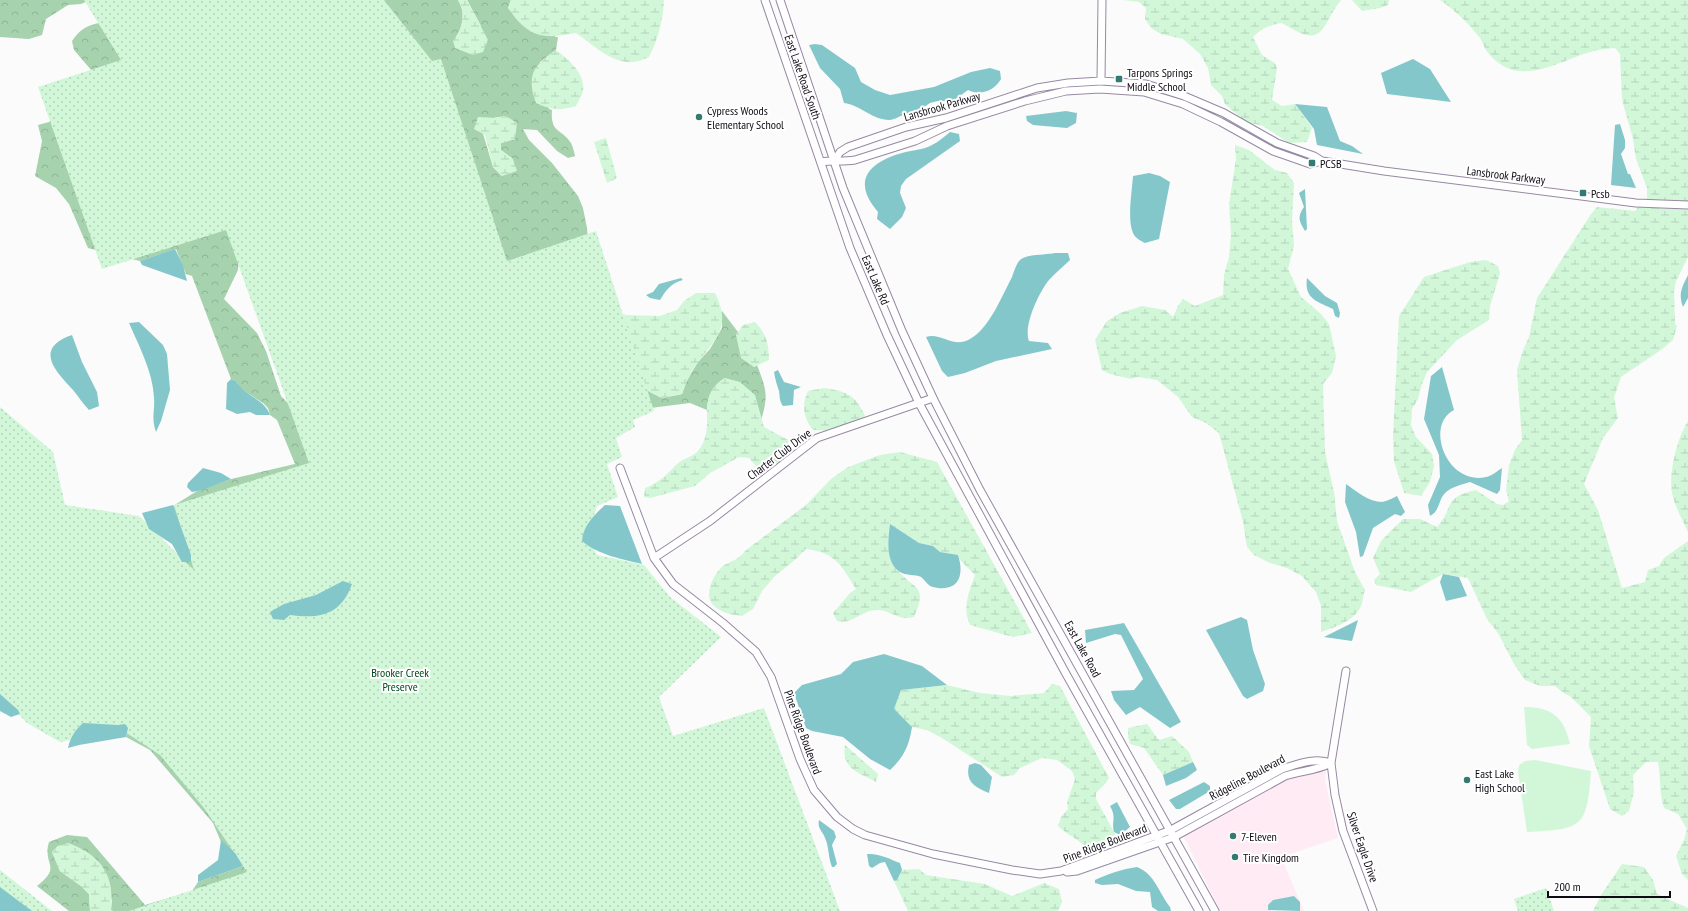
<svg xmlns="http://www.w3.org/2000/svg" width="1688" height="911" font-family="'PT Sans Narrow',sans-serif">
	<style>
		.commercial { fill: #feebf4 }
		.grass { fill: #d2f7d8 }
		.forest { fill: url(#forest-crowns); fill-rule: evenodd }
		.wetland { fill: url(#wetland-marsh) }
		.park { fill: url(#park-dots) }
		.water { fill: #84c7cb }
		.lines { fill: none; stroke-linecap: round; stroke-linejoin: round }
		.secondary-casing { stroke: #9788a3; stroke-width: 9 }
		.primary-casing { stroke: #9788a3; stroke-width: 9 }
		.secondary { stroke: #fff; stroke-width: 7 }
		.primary { stroke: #fff; stroke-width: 7 }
		.poi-dot { fill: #337a72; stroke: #fff; stroke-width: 1.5 }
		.labels { text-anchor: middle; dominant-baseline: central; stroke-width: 4; stroke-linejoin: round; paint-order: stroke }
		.poi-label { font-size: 12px; fill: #0f0a13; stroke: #fff; text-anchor: start }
		.street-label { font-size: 12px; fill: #0f0a13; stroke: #fff }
		.park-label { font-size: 12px; fill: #00471b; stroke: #fff }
	</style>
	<defs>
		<pattern id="forest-crowns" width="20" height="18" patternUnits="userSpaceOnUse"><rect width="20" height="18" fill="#a6d2ae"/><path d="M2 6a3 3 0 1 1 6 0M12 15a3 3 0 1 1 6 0" fill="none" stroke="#8eb395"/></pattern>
		<pattern id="wetland-marsh" width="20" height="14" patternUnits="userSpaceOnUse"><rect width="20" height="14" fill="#d2f7d8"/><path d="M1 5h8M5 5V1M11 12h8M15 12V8" fill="none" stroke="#b3d2b8"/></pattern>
		<pattern id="park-dots" width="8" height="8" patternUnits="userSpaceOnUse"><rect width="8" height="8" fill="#d2f7d8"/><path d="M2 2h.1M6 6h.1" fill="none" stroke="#b3d2b8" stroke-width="1.8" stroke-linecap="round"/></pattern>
	</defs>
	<rect width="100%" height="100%" fill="#fbfbfb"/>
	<path class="commercial" d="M1326,769l-1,11 13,58 -57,19 23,54h-4v-9l-6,-6 -13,3 -12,12h-49l-37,-76 103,-56z"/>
	<path class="grass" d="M1524,707c28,0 40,10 46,37l-38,5 -5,-4z
		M1535,760l56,11c-4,57 -8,58 -64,61l-9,-60 1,-7 6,-4z"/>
	<path class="forest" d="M0,0h90l-9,4 -13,1 -22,14 -4,16 -13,4 -29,-2z
		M365,0h93c7,11 5,21 1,33l22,-7 -14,-26h44l-3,8 48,29h2l-2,13 -16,12 9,47 3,1c-2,24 10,18 19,33 2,4 3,9 4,13l-7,2 -11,-7 -20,-21 -14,-1 6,11 23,23 26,33 5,12 4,20 1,13 44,138 18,13 12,6 20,-4 4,-12 12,-20 12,-13 12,-21v-17l16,21 -2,3 18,32 3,-2c9,24 12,30 4,55l-2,-7 -34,-35c-13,8 -17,17 -18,32l-17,-7 -48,6 -69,-7zM506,116l9,23 -14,4v7l12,9 -11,17 -9,-9 -15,-50 15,1z
		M110,21l91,162 38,71 -1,16 -14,29 33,34 9,18 15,45 56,58 -153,130 1,-46 -12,-32 24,-15 34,-12 64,-15 -18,-44 -7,-5 -2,-7 -5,-5 -23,-15 -4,-7 -5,-2 -39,-103 -6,-2 -10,-25 -36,12 -52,-13 -19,-44 -13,-16 -21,-12 7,-35 -4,-16 18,-5 36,-49 -18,-21 -2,-9c11,-16 20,-17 38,-20z
		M126,712l195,199h-208l-2,-1 1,-10 -54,-54 -6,6 8,19 21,15 8,8 1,17h-21l-32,-25c26,-20 5,-21 12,-44l18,-7 20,2 58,68 47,-14 6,-9 45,-16 -22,-24 -8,-19 -63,-73 -24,-13 2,-9z"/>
	<path class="wetland" d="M458,0h9l21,40 -5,12 -10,3 -18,-7 -2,-7c9,-12 14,-27 5,-41z
		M511,0h153c-1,21 -6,39 -15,57 -29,16 -51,-9 -73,-24 -34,7 -48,4 -68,-25z
		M1123,0h218c-21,27 -16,51 -59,23 -12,2 -20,5 -29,14l9,18 13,8 2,5 -5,32 10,6 13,-2 17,24 -5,14 -18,1 -26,-17 -17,-4 -21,-18 -3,-8 -11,-11 -3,-17 -8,-14 -17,-15 -22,-5 -10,-6 -6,-9 1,-11 -7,-6z
		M1352,0h37l-1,5 -8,3 -18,3z
		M1440,0h248v203l-44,-2 3,-3v-10l-11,-29 -3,-20 -11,-39 -2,-46 -5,-6c-7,1 -14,1 -21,3 -35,9 -75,39 -105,3 -4,-4 -6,-11 -9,-16 -12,-15 -24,-27 -40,-38z
		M556,50c12,9 30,24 27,41 -1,5 -5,10 -7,15 -16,5 -25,4 -40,-3 -10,-28 -3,-37 20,-53z
		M506,116l11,7 -2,16 -14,4v7l12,9 4,12 -15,5 -9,-9 -8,-32 -11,-6 4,-12 15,1z
		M606,138l11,40 -10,5 -13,-41z
		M1235,145l14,5 26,20 12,3 7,10 -2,38 2,25 -6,23 13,28 20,17 8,10 7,32 -4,17 -9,11 2,68 9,40 3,29 18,51 10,18c-2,5 -2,11 -4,16 -7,15 -25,21 -40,26v-26l-5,-14 -14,-16 -15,-8 -17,-5 -16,-8 -7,-8 -4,-25 -24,-89 -13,-10 -14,-6 -14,-20 -21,-17 -19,-3 -7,2 -21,-5 -8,-4 -7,-30 12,-19 13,-8 22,-7 23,4 8,7 5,-11 5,-7 12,7 28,-11 1,-20 5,-18 2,-22 -2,-31 7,-45z
		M1640,205l48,3v49l-12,24 -2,10 1,33 2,2 -4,14 -12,10 -40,27 -7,21 4,20 -15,20 -19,46 14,26 24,78 23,-6 3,-12 11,-4 5,-8 24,-17v339l-6,-6 -6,-18 8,-16 3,-11 -9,-15 -14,-6c-5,-14 -3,-31 -6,-46h-12l-13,13 1,17 -5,19 -7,5 -12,-7 -21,-63 2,-29 -21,-21 -5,-2 -10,-8h-15l-15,-6 -11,-16 -16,-31 -11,-14 -19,-41 -25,-4 -32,18 -35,-7 -2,-5 6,-6 -7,-16 8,-17 22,-22h17l17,8c17,-19 6,-30 39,-37l21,14 6,1 6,-4 -3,-11 3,-25 6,-15 7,-10 -5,-70 6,-20 6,-13 8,-39 54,-84 6,-7 38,4z
		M1486,260l12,6 2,7 -10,33 -1,14 -32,20 -30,32 -5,12 -4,15 -6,10 -1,16 5,12 16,17 2,12 -4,16 -9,14 -17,-3 -10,-32 -1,-25 6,-120 25,-39 46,-15z
		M696,293h19c16,32 3,44 -16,68 -8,10 -13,22 -17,33l-20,4 -12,-6 -18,-13 -23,-68 18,4 33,1 17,-6 7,-9z
		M755,322c11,11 14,22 14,38l-15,7 -13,-9 -5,-23 7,-10z
		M725,378l15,4 15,13 9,32 24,13c3,23 -11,26 -31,27l-8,-9 -10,-1 -29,16 -15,13 -45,12 -6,-1 1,-9c14,-5 22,-14 32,-24 8,-7 18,-7 24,-17 15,-25 -7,-49 24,-69z
		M824,388c22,3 32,7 41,28l-3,5 -31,10 -18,-1c-9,-11 -12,-25 -5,-39z
		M1688,421v111c-5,-11 -12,-23 -15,-35 -6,-20 4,-59 15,-76z
		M900,452l37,10 95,171 -19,4 -43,-12c-8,-18 -1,-33 5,-50l-15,-15 -2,-5 -18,-3 -7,-6 -14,-3 -29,-19c-4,21 -2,38 15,54 6,6 14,8 15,18 1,6 -4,15 -6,21 -17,4 -21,-6 -36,-7 -16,-1 -24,15 -41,11l-4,-8 17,-20 6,-4c-15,-24 -20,-36 -50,-40l-9,9 -23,19 -12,14 -9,18 -11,7c-10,-1 -21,-3 -29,-11 -10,-10 1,-32 10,-39 11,-7 13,-4 23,-16l60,-45 25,-26 17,-12 32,-12z
		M1052,684l8,2 49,92 -4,6 -9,9v6l19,35 -12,12 -13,6c-10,-13 -20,-15 -32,-26l3,-9 7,-8 -1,-7 8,-23 -3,-8 -15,-11 -15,-2 -22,10 -6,7 -12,2 -60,-39 -15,-8 -15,-3 -19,-18 8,-19 46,-5 33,8 31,3 33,-3z
		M1147,724l12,16 13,-4 17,16 4,10 -30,13 -19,-27 -14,-4 -2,-7v-9z
		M845,745l33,29 -2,8c-18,-10 -35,-13 -31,-37z
		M68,843c33,12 47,32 43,67l2,1h-23l-1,-17 -8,-8 -21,-15 -8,-19 6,-6z
		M1622,864l22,3 9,13 4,14 31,14v3h-95l8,-16z
		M919,869l7,6 59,9 27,12 32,-13 15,6 3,13 -4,9h-150l-14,-30 3,-1 5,-10z"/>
	<path class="park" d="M84,0h300l48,61 9,-2 66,202 89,-30 58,180 -21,9 2,7 -19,11 6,19 -15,7 11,33 -21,9 -10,30 10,19 47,10 26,32 51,40 -62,60 14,39 91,-28 76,203h-711l118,-39 -43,-64 -44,-53 -38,-25 -62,12 -33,-19 -27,-28v-288l53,45 12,53 74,11 55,54 -20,-65 135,-42 -83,-233 -124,39 -64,-182 83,-27z
		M0,870l52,41h-52z
		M1546,888l8,23h-36l-4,-12z"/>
	<path class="water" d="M815,44l7,1 33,23 6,14 14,8 15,5 44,-8 37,-15 19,-4 10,3 1,8c-7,12 -20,17 -33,11l-15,11h-15l-8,2 -18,12c-9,-3 -15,5 -23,5 -16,0 -29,-15 -45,-17l-4,-14 -20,-21 -11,-23z
		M1413,59l17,10 21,33 -64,-8 -6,-21z
		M1295,104l32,3 13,34 12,5 11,8 -46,-9 -3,-16z
		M1066,111l11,2 -1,10 -9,5 -34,-3 -6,-4 -1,-5z
		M1620,124l5,16v8l-4,6 7,20h2l6,14 -25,-3 4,-60z
		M950,132l9,2 1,7 -54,38 -5,7 -1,7 6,15 -4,9 -12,12 -13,-10 1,-7c-26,-30 -11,-49 24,-59 10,-3 21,-3 30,-8 6,-3 12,-8 18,-13z
		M1149,173l11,3 10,6 -11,57 -14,4c-4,-2 -10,-5 -12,-10 -6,-13 -1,-42 0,-57z
		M1305,189l2,40 -2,2c-6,-10 -8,-14 -1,-24l-5,-14z
		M175,249l8,16 4,16 -45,-16 -2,-4z
		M1055,253h13l2,7c-7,7 -15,13 -21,20 -10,12 -26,46 -20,61l19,2 4,6 -56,12 -31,12 -17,4 -6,-6 -16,-34c15,-5 27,12 44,2 19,-10 32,-43 42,-62 2,-5 4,-13 8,-17 6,-6 26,-5 35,-7z
		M1688,275v23l-5,9c-5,-13 -1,-20 5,-32z
		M681,278l2,2c-12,3 -17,10 -23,20l-10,-2 -4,-3 7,-3 6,-8z
		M1307,278l18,18 12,7 3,10 -1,5 -4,-2 -2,-7c-16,-8 -29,-10 -26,-31z
		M139,322l24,23 4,9 3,36 -9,31 -5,11c-5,-14 -1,-21 -2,-34 -1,-26 -15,-52 -25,-75z
		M72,335l10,27 15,30 2,14 -10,4c-6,-6 -10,-13 -16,-20 -19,-20 -39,-42 -1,-55z
		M1442,367l12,43c-30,15 -7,76 32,67 6,-1 11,-6 16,-9l-2,22 -3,4 -27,-12c-10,3 -23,6 -28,15 -4,8 -4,15 -12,19l-2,-11 12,-28 -1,-22 -15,-36 7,-43z
		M778,370l6,12 17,5 -7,3 -1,15 -10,1c-4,-6 -3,-9 -4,-15 -2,-6 -4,-12 -5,-19z
		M231,379l5,2c8,15 28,17 34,34h-14l-6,-3 -13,2 -11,-5 1,-26z
		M203,468l18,5 10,6 -29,11 -10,2 -5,-5 1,-4z
		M1346,484c10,7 23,18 36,18 5,-1 11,-4 15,-6l8,16 -4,4 -6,-2 -22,14 -10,28 -3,1 -4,-25 -11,-30z
		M173,505l18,50v7h-9l-10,-18 -23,-15 -7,-16z
		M605,505l15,1 22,58c-20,-5 -44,-9 -60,-23 1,-15 12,-26 23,-36z
		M890,524l29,19 14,3 7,6 18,3c7,21 0,38 -25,32 -5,-1 -8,-7 -12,-10 -6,-3 -15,-1 -21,-5 -15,-9 -12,-34 -10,-48z
		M1443,574l16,3 8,19 -21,5 -6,-19z
		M343,581l9,3c-11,31 -32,35 -62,31l-6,5 -11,-1 -3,-7 14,-8 32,-9z
		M1241,617l6,3 6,30 12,34 -2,7 -16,8 -4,-3 -37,-66z
		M1358,620l-6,21 -28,-4z
		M1124,623l57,99 -11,6 -30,-21 -14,8 -12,-15 -3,-9 23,-1 9,-11 -22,-44 -6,-1 -29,9 -1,-13z
		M884,654l38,12 25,19 -46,5 -7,19 18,18c-3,19 -8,30 -22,43l-20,-11 -27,-22 -31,-6 -6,-3 -12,-35 8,-8 39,-11 12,-12z
		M0,694l18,16 2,4 -9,3 -11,-6z
		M83,723l35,2 7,-1 3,4 -2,9 -47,8 -11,3c2,-10 7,-18 15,-25z
		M1193,762l4,8 -11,8 -20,8 -3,-11z
		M975,763l6,2 11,12 -3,16c-14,-6 -24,-11 -20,-28z
		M1204,782l6,4v5l-30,18h-4l-7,-9z
		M1117,802l13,25 -10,8 -6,-3c-3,-11 3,-14 -4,-26z
		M819,820l15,11 2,6 -4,8 5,19 -3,3h-2c-4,-10 -3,-21 -7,-29 -2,-7 -8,-9 -6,-18z
		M221,840l14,13 8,13 -45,16v-7l20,-15z
		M867,854c12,-1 23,5 33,9l2,7 -5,10 -3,1 -9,-19 -5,1 -8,5 -3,-2z
		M1137,867c18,7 22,26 33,40l1,4h-13l-6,-4 -2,-15 -14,-1 -18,-7 -16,1 -7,-2v-3c13,-6 27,-11 42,-13z
		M0,887l32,24h-32z
		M1294,896l6,6v9l-32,-1v-5l5,-5z"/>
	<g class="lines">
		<g class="secondary-casing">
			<path id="secondary" d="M1101,81l1,-81
				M835,160l5,-8 8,-5 58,-20 40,-9 91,-30 31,-5 33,-2 45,3 38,12 40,17 53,30 37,13 8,5
				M821,162c11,-2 22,0 34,-2l60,-19 32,-15 78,-25 41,-10 34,-2 44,3 39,12 38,18 52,29 37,13 12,-3 62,10 252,32 52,2
				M620,468l34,90 19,26 50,39 33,29 15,25 29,82 14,31 23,27 16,12 12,6 68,19 79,16 28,4 21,-3 110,-41 111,-61c16,-5 33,-12 49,-6
				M654,558l56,-37 107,-83 116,-40
				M1346,671l-15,92 4,32 8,36 30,80
				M1067,872l10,-1 97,-34 111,-61c15,-5 34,-6 46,-13"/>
		</g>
		<g class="primary-casing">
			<path id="primary" d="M765,0l85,248 37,87 32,68 146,269 134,239
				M780,0l63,188 59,143 31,67 47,92 235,421"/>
		</g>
		<use href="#secondary" class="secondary"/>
		<use href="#primary" class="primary"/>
	</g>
	<g class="poi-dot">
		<rect x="1115" y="75" width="8" height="8" rx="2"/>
		<circle cx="699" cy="117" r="4"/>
		<rect x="1308" y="159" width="8" height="8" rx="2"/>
		<rect x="1579" y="189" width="8" height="8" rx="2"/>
		<circle cx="1467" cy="780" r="4"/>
		<circle cx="1233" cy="836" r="4"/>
		<circle cx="1235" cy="857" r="4"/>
	</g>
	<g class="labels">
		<g class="poi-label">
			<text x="1127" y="72">Tarpons Springs<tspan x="1127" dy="14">Middle School</tspan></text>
			<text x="707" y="110">Cypress Woods<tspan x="707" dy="14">Elementary School</tspan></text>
			<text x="1320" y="163">PCSB</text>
			<text x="1591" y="193">Pcsb</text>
			<text x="1475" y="773">East Lake<tspan x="1475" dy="14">High School</tspan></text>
			<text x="1241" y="836">7-Eleven</text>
			<text x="1243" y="857">Tire Kingdom</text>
		</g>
		<g class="street-label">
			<text transform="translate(803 77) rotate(71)">East Lake Road South</text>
			<text transform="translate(942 106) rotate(-16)">Lansbrook Parkway</text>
			<text transform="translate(1506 175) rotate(7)">Lansbrook Parkway</text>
			<text transform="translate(876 280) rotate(67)">East Lake Rd</text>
			<text transform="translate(779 454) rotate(-37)">Charter Club Drive</text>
			<text transform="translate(1083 649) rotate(61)">East Lake Road</text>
			<text transform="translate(803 732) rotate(70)">Pine Ridge Boulevard</text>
			<text transform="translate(1247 777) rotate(-28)">Ridgeline Boulevard</text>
			<text transform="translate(1105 843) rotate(-21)">Pine Ridge Boulevard</text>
			<text transform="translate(1363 847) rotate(71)">Silver Eagle Drive</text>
		</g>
		<g class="park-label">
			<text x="400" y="672">Brooker Creek<tspan x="400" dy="14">Preserve</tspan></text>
		</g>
	</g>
	<path d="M1548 891v6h122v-6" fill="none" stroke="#0f0a13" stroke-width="2"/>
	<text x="1554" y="891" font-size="12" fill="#0f0a13" stroke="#ffffff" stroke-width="3" paint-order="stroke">200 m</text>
</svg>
